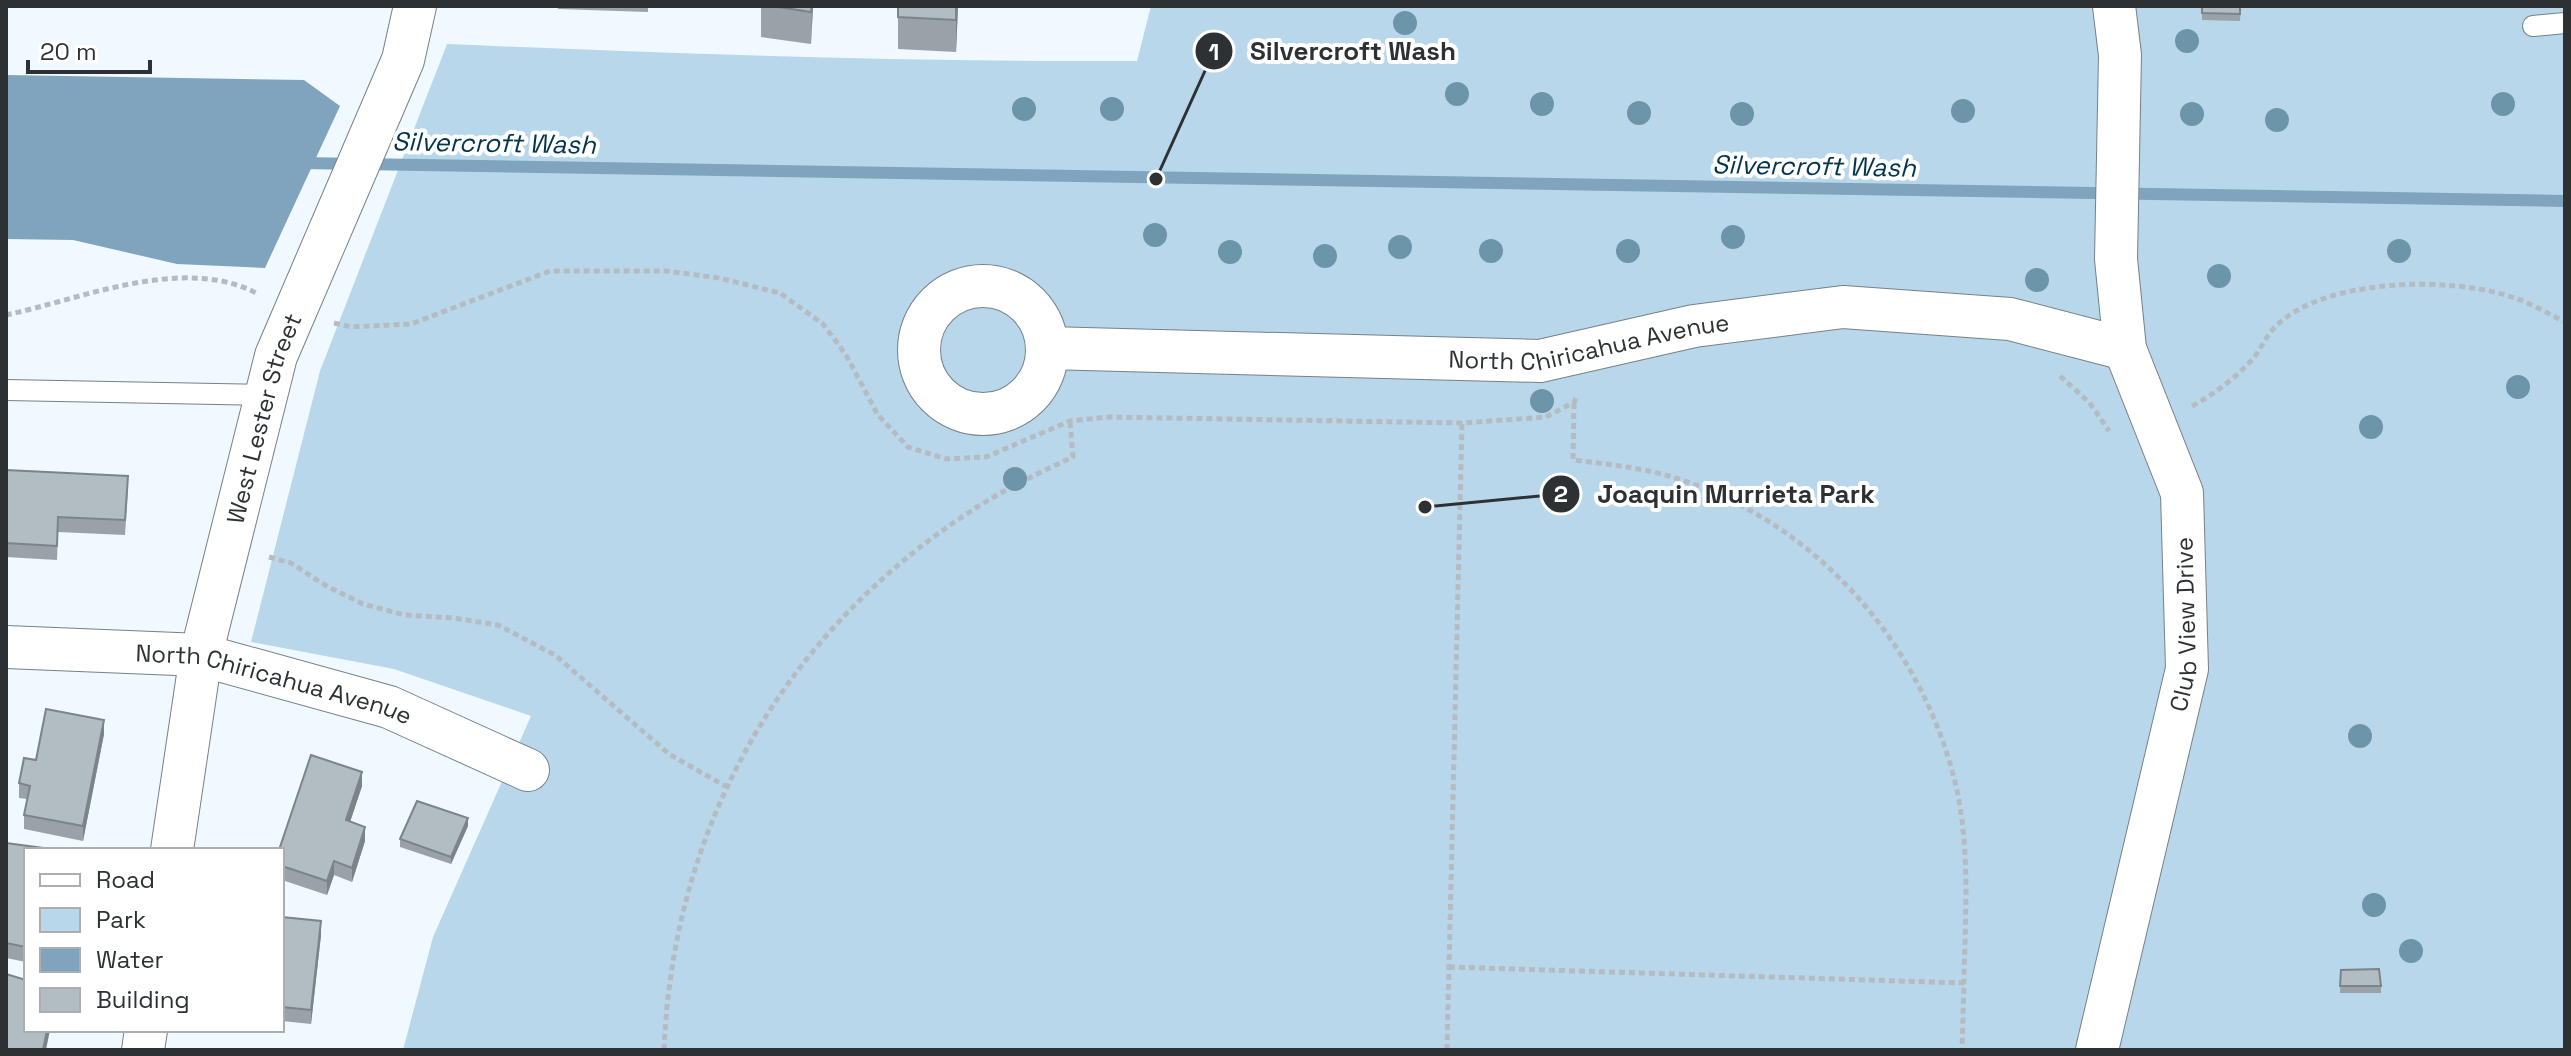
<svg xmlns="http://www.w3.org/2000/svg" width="2571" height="1056" font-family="'Space Grotesk',sans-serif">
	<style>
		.green { fill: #b9d7eb }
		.water { fill: #80a4bd }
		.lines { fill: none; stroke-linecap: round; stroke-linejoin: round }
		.stream { stroke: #80a4bd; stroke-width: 12 }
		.service-casing { stroke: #768087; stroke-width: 22 }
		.minor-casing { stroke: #768087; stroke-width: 44 }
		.path { stroke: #b5bcc1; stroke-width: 5; stroke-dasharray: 6 4; stroke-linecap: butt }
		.service { stroke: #fff; stroke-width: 20 }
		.minor { stroke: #fff; stroke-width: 42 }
		.tree { fill: #6c95aa }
		.wall { fill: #98a2a8 }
		.shaded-wall { fill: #7c8488 }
		.building { fill: #b1bcc3; stroke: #7c8488; stroke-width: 2 }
		.labels { text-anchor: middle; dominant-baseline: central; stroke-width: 8; stroke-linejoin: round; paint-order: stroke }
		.street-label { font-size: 24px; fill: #2d3134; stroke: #fff }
		.water-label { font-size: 26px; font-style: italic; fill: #03344d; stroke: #fff }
		.leader { fill: none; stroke: #2d3134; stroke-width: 3 }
		.callout-dot { fill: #2d3134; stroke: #fff; stroke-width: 3 }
		.mark-label { font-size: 24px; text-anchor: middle; font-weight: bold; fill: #fff }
		.callout-label { font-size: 26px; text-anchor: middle; font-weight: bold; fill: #2d3134; stroke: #fff; stroke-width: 8; stroke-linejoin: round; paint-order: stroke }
	</style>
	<rect width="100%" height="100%" fill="#f0f9ff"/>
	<path class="green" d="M1151,6h1414v1044h-2162l30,-113 98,-221 -137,-47 -143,-27 69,-271 127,-327c230,10 460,18 690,17z"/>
	<path class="water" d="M6,75l298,5 36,26 -75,162 -88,-4 -104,-24 -67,-1z"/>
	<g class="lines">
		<path class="stream" d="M301,163l2264,38"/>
		<g class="service-casing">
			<path id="service" d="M2533,26l32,-3
				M6,390l260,5"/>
		</g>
		<g class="minor-casing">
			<g id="minor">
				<circle cx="983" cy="350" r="64"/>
				<path id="s1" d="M1047,348l493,13 154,-35 149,-19 167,12 115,30"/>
				<path id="s2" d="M6,647l195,8 188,52 139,63"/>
				<path id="s3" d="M172,850l29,-195 75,-299 127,-296 12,-54"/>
				<path d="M143,1050l3,-20"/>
				<path id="s4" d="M2097,1050l90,-381 -5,-176 -57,-144 -9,-90 4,-204 -6,-49"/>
			</g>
		</g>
		<path class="path" d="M6,315c76,-16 178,-61 252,-21
			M334,323l17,4 60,-3 139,-53h116l53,7 61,15 43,31 23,31 32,60 30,32 38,12 40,-2 84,-36 38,-4 354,6 84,-6 28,-15 4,-7
			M2060,376l29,26 20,29
			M1574,403l-1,57c32,4 64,7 96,16 142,42 251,163 286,306 16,66 10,134 9,201
			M2192,406c21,-11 42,-27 58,-44 10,-10 15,-25 25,-35 49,-50 178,-51 240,-29 17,6 34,16 50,24
			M269,557l22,6 34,22 38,19 42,11 49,3 44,7 57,30 114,99 56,32
			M1449,967l515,16 -2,67
			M664,1050c9,-224 119,-417 307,-539 32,-21 67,-38 102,-54l-3,-36
			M1447,1050l15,-627"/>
		<use href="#service" class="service"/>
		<use href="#minor" class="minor"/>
	</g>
	<g class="tree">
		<circle cx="1405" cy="23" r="12"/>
		<circle cx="2187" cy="41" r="12"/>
		<circle cx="1457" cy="94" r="12"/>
		<circle cx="1542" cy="104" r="12"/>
		<circle cx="2503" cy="104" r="12"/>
		<circle cx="1024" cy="109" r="12"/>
		<circle cx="1112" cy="109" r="12"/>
		<circle cx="1963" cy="111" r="12"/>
		<circle cx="1639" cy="113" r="12"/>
		<circle cx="1742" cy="114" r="12"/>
		<circle cx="2192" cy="114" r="12"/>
		<circle cx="2277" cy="120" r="12"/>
		<circle cx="1155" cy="235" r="12"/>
		<circle cx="1733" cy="237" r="12"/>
		<circle cx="1400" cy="247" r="12"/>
		<circle cx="1491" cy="251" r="12"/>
		<circle cx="1628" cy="251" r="12"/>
		<circle cx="2399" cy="251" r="12"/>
		<circle cx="1230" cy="252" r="12"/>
		<circle cx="1325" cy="256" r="12"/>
		<circle cx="2219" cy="276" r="12"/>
		<circle cx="2037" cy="280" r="12"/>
		<circle cx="2518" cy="387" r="12"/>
		<circle cx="1542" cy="401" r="12"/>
		<circle cx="2371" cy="427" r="12"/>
		<circle cx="1015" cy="479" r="12"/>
		<circle cx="2360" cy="736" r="12"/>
		<circle cx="2374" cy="905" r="12"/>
		<circle cx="2411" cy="951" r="12"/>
	</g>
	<path class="wall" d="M558,6h90v6l-90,-3z
		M761,6h52l-2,38 -50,-7z
		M898,6h60l-2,46 -58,-3z
		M2202,6h39l-1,15 -38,-1z
		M6,470l122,20 -3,45 -67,-3 -1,28 -51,-3z
		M104,734l-21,107 -59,-12v-14l3,-16 -8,-1v-15l17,-23z
		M362,786l-12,36 15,19 -13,41 -18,-7 -7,20 -45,-15v-30z
		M468,826l-17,38 -51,-17v-8z
		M6,843l20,7v112l-20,-4z
		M282,917l39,18 -10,89 -29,-3z
		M2341,970l40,16v7h-41z"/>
	<path class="shaded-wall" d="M812,6h1l-2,38z
		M956,6h2l-2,46z
		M104,720v14l-21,107v-15z
		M362,772v14l-16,48v-14z
		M468,818v8l-17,38v-7z
		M365,827v14l-13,41v-14z
		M334,861v14l-7,20v-14z
		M321,921v14l-10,89v-14z
		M47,1030h3l-4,20h-3z"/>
	<path class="building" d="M772,6h40l-1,6z
		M898,6h58v14l-58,-3z
		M2202,6h38v8l-38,-1z
		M6,470l122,6 -3,44 -67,-3 -1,29 -51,-3z
		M46,709l58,11 -21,106 -59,-11 6,-29 -11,-3 5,-25 12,2z
		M311,755l51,17 -16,48 19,7 -13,41 -18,-7 -7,20 -45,-15v-16h-3z
		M417,801l51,17 -17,39 -51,-18z
		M6,843l53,7h-33v97l-20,-4z
		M282,917l39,4 -10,89 -29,-3z
		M2379,969l2,17h-41l1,-16z
		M6,974l20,6v50h21l-4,20h-37z"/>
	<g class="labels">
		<g class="street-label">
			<text stroke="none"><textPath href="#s1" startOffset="544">North Chiricahua Avenue</textPath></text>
			<text stroke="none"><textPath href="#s3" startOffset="442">West Lester Street</textPath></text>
			<text stroke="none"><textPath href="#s4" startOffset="436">Club View Drive</textPath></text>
			<text stroke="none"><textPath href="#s2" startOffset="272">North Chiricahua Avenue</textPath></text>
		</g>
		<g class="water-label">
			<text transform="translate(494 143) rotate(1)">Silvercroft Wash</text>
			<text transform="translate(1814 166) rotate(1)">Silvercroft Wash</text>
		</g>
	</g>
	<path class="leader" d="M1156 179L1214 51M1425 507L1561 494"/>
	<g class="callout-dot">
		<circle cx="1156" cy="179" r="8"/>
		<circle cx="1425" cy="507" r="8"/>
		<circle cx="1214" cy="51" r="20"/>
		<circle cx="1561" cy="494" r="20"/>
	</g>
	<g class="mark-label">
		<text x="1214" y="60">1</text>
		<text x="1561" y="502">2</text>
	</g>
	<g class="callout-label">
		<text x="1353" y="60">Silvercroft Wash</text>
		<text x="1736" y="503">Joaquin Murrieta Park</text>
	</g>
	<rect width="2571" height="1056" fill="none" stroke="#2d3134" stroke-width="16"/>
	<rect x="24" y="848" width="260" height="184" fill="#ffffff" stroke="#abadae" stroke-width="2"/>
	<rect x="40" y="874" width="40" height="12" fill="#ffffff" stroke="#abadae" stroke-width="2"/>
	<text x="96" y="888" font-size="24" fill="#2d3134">Road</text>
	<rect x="40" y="908" width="40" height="24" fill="#b9d7eb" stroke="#abadae" stroke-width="2"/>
	<text x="96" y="928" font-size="24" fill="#2d3134">Park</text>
	<rect x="40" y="948" width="40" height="24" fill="#80a4bd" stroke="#abadae" stroke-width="2"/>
	<text x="96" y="968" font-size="24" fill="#2d3134">Water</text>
	<rect x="40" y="988" width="40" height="24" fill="#b1bcc3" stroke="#abadae" stroke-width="2"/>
	<text x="96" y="1008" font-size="24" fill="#2d3134">Building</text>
	<path d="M28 60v12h122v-12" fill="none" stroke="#2d3134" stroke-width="4"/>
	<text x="40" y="60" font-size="24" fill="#2d3134" stroke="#ffffff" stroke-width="6" paint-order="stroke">20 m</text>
</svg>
